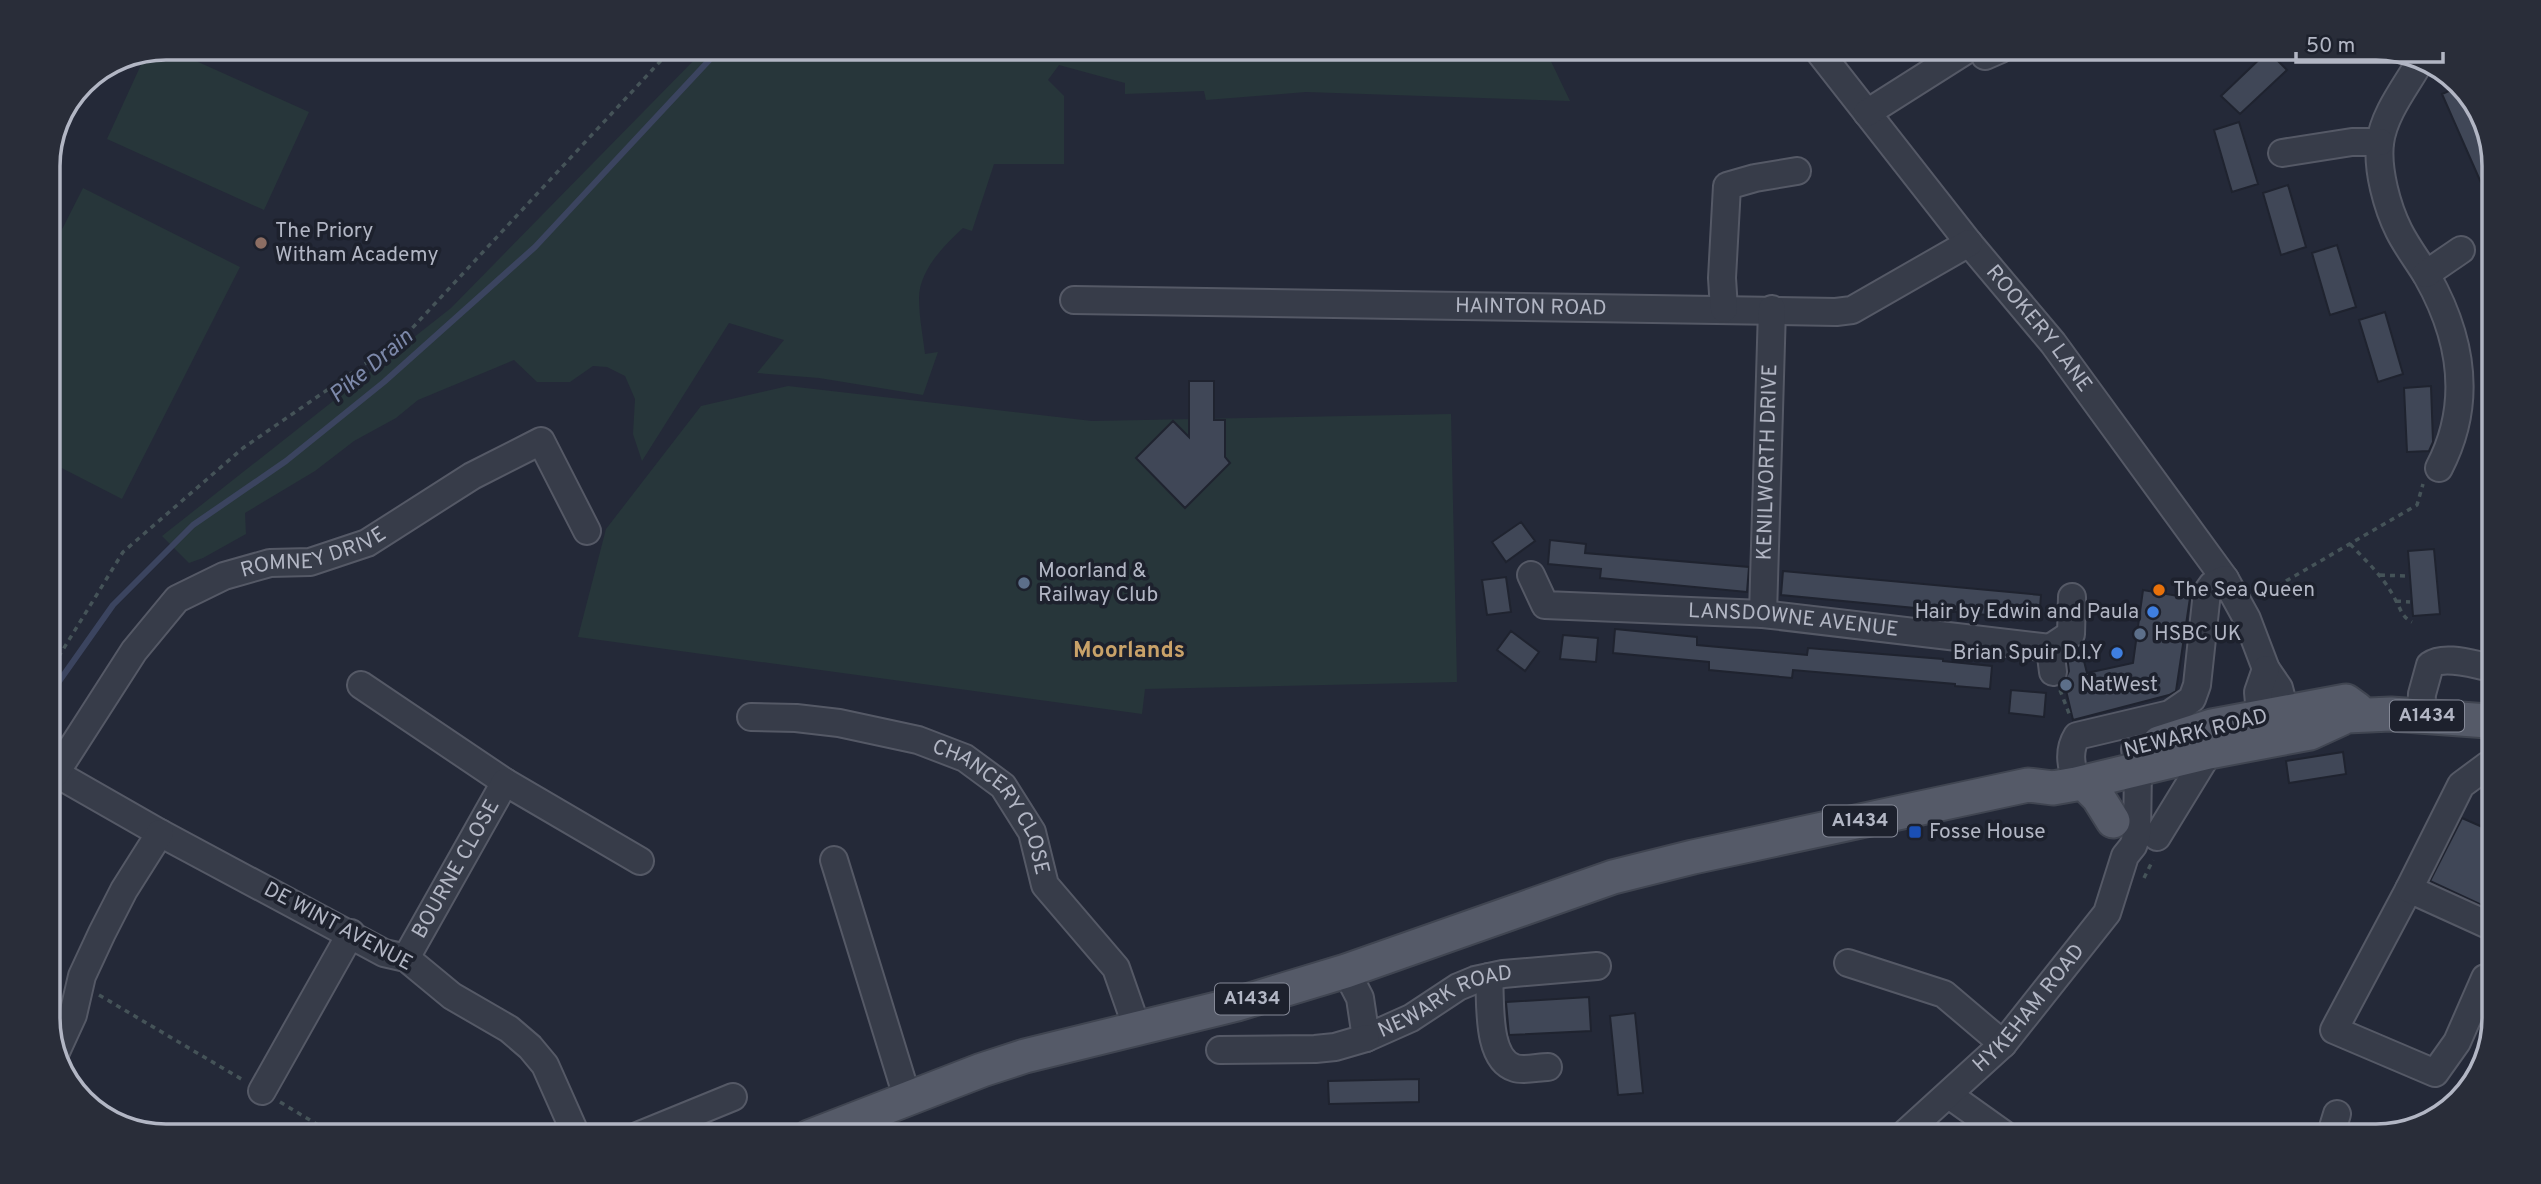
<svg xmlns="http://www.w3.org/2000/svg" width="2541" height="1184" font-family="Overpass,sans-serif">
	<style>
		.green { fill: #27363a }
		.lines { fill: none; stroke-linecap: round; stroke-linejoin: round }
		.stream { stroke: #3b445f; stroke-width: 6 }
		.building { fill: #404757; stroke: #1f232f; stroke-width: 2 }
		.minor-casing { stroke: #555966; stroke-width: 30 }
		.major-casing { stroke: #404551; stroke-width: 37 }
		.path { stroke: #455358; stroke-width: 3.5; stroke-dasharray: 5 5; stroke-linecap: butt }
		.minor { stroke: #373c49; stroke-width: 26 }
		.major { stroke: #555a68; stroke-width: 33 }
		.education-dot { fill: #8d6e63; stroke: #1d212d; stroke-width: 2.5 }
		.service-dot { fill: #5c6f8a; stroke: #1d212d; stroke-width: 2.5 }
		.food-dot { fill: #e8710a; stroke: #1d212d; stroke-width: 2.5 }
		.shop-dot { fill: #3f7fe0; stroke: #1d212d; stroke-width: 2.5 }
		.transit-dot { fill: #1a4fb4; stroke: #1d212d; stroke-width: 2.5 }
		.labels { text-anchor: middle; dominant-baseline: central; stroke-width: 7; stroke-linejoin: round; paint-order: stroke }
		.shield { fill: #1d212d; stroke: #858997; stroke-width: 2 }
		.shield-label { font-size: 19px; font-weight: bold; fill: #b2b6c4 }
		.poi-label { font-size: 21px; fill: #b2b6c4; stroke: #1d212d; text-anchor: start }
		.street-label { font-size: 21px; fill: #b2b6c4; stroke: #1d212d }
		.water-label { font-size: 23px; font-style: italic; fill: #7d89aa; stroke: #1d212d }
		.neighbourhood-label { font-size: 23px; font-weight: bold; fill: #c9a269; stroke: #1d212d }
		.rim { fill: none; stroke: #b2b6c4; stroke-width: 3.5 }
	</style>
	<rect width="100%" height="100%" fill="#242938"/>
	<path class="green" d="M1546,51l24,50 -264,-9 -100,8 -2,-9 -79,3v-11l-66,-18 -11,15 16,16v68h-70l-22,67 -9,-3c-19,17 -44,43 -44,70 0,19 4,38 6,56l13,-2 -15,43 -104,-17 -62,-5 27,-33 -55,-17 -87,138 -9,-27 2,-35 -10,-23 -18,-9 -14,-1 -23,16h-33l-23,-22 -96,40 -22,18 -42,23 -39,30 -70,42 1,21 -43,24 -14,5 -27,-27 289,-228 249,-254z
		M145,56h40l124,56 -45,98 -157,-71z
		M83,188l157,79 -118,232 -74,-38 -1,-202z
		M788,386l304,35 359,-7 6,268 -312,7 -3,25 -564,-77 28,-108 95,-123z"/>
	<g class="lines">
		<path class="stream" d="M48,697l65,-92 80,-80 93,-64 98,-79 151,-135 180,-193"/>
	</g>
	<path class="building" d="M2268,51l19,19 -47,44 -19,-18z
		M2458,87l15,12 21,60 -1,51 -51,-116z
		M2239,122l19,62 -26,8 -18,-62z
		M2288,185l18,62 -25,8 -18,-62z
		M2337,245l19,62 -26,8 -18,-62z
		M2385,312l18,62 -25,8 -19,-62z
		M1189,381h25v39h11v37l5,6 -45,45 -49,-50 37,-37 16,16z
		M2431,386l2,56 -4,9 -22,1 -3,-64z
		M1521,522l14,19 -29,21 -14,-20z
		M1550,540l36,4 -1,9 164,14 -2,25 -147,-14 1,-9 -53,-5z
		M2434,549l6,65 -27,2 -5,-65z
		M1783,571l258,24 -2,25 -258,-25z
		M1506,577l5,35 -24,3 -5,-35z
		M2143,590l47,8 -14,93 -7,4 -96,25 -9,-38 5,-11 -2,-15 15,-3 5,20 46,-10z
		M1615,629l82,8v8l110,10 1,-7 135,11v2l49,5 -2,23 -35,-3v-2l-162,-14 -1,8 -83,-8v-8l-96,-9z
		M1511,631l28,21 -14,19 -28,-21z
		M1563,635l35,3 -2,24 -36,-3z
		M2011,690l35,3 -2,24 -35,-4z
		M2343,752l3,22 -57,9 -3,-22z
		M2462,818l25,11 -1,78 -56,-26z
		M1589,997l2,34 -82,4 -3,-33z
		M1635,1013l8,80 -25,2 -8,-79z
		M1419,1079v23l-90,2 -1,-23z"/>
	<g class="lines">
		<g class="minor-casing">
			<g id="minor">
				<path id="s1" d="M1817,49l152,194 84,100 172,236 22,40 19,50 13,19 11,42"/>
				<path d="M1985,56l16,-7"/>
				<path d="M2422,58c-14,26 -38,54 -42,85 -3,27 7,64 19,88 8,16 19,30 28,45 35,62 46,127 12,192"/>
				<path d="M1867,113l101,-64"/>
				<path d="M2282,153l70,-11h28"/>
				<path d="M2426,274l35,-24"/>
				<path id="s2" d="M1074,300l762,12 16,-2 117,-67"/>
				<path d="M1724,309l-2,-31 5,-92 28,-8 42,-7"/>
				<path id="s3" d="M1531,575l14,30 218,9 287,34 3,24"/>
				<path id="s4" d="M1763,614l9,-305"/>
				<path d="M2050,648l21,-14 1,-37"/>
				<path d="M361,685l144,97"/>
				<path d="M2421,715l1,-21 8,-29c14,-10 42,-1 58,2"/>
				<path id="s5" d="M751,717l45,1 43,5 79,17 47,18 38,28 29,46 13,53 71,83 21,60"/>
				<path d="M2262,736l-4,-44 8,-23"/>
				<path d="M48,769l112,64 224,120 22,5 46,38 57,33 21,18 15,18 32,72"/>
				<path id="s6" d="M55,774l79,-123 43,-52 47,-23 46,-13 40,-1 57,-19 105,-67 69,-35 46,90"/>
				<path d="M2076,784c-4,-17 -9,-32 1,-48l93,-22 22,-15 5,-14 10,-93 5,-7 13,-6"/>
				<path d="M2157,837l52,-85"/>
				<path d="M834,860l73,237"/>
				<path d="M2409,889l-75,141 101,43 22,-31 28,-64"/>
				<path d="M2486,924l-77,-35 52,-104 27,-20"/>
				<path id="s7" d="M406,958l99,-176 135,79"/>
				<path d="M1848,963l96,31 59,50"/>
				<path id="s8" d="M1346,971l14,27 6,40 45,-20 47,-31 17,-7 28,-6 94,-8"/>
				<path d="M1489,977c2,26 -3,82 26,91 9,3 24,-1 33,-1"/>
				<path d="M1220,1050l95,-1 20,-2 31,-9"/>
				<path d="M56,1052l17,-37 9,-39 20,-43 22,-43 36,-57"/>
				<path d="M262,1091l89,-158"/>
				<path d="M1949,1095l59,42"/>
				<path d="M635,1137l98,-40"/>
				<path id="s9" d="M1901,1137l102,-93 104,-131 18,-57 8,-10 4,-11 1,-66 -3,-20"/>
				<path d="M2330,1137l7,-23"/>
			</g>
		</g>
		<g class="major-casing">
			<path id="major" d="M2159,743l53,-17 134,-25 11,8
				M2084,783l14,14 15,24
				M809,1137l173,-67 43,-14 212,-52 109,-33 267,-94 80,-20 335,-72 25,3 23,-4 133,-32 101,-19 37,-17 44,-2 97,7"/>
		</g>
		<path class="path" d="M2350,544c17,18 35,34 46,57 5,9 6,16 16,21
			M2380,575l26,1
			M2260,596l157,-91 6,-21
			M2396,601l14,1
			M48,674l75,-122 120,-104 161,-111 263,-283
			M2060,690l10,26
			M2144,878l9,-18
			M48,965l11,7
			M99,995l144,85
			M280,1102l58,35"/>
		<use href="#minor" class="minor"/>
		<use href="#major" class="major"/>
	</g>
	<circle class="education-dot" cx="261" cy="243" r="7"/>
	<g class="service-dot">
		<circle cx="1024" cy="583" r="7"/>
		<circle cx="2140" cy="634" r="7"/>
		<circle cx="2066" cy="685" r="7"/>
	</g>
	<circle class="food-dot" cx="2159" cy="590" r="7"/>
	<g class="shop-dot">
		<circle cx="2153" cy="612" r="7"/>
		<circle cx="2117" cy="653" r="7"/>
	</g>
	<rect class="transit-dot" x="1908" y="825" width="14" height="14" rx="3.5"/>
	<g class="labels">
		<g class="shield">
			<rect x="2390" y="700.5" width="74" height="31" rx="5"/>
			<rect x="1823" y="805.5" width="74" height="31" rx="5"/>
			<rect x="1215" y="983.5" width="74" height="31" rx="5"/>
		</g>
		<g class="shield-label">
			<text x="2427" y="716">A1434</text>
			<text x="1860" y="821">A1434</text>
			<text x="1252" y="999">A1434</text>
		</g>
		<g class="poi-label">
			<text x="275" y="231">The Priory<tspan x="275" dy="24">Witham Academy</tspan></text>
			<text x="1038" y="571">Moorland &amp;<tspan x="1038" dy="24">Railway Club</tspan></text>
			<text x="2173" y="590">The Sea Queen</text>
			<text x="2139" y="612" text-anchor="end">Hair by Edwin and Paula</text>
			<text x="2154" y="634">HSBC UK</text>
			<text x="2103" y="653" text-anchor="end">Brian Spuir D.I.Y</text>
			<text x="2080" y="685">NatWest</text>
			<text x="1929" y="832">Fosse House</text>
		</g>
		<g class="street-label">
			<text stroke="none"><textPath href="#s2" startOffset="457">HAINTON ROAD</textPath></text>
			<text stroke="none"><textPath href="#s1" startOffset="357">ROOKERY LANE</textPath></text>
			<text stroke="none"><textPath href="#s4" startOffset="152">KENILWORTH DRIVE</textPath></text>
			<text stroke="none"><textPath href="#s6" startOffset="359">ROMNEY DRIVE</textPath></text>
			<text stroke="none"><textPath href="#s3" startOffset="282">LANSDOWNE AVENUE</textPath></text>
			<text transform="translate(2196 734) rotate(-14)">NEWARK ROAD</text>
			<text stroke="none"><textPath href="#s5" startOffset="275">CHANCERY CLOSE</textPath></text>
			<text stroke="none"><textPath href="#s7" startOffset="102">BOURNE CLOSE</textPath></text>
			<text transform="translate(338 927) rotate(28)">DE WINT AVENUE</text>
			<text stroke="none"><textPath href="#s8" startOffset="159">NEWARK ROAD</textPath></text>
			<text stroke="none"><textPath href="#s9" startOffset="182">HYKEHAM ROAD</textPath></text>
		</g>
		<g class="water-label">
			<text transform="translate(372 367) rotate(-40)">Pike Drain</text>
		</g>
		<g class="neighbourhood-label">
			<text x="1129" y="651">Moorlands</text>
		</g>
	</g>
	<path d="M0 0H2541V1184H0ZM166 60H2376A106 106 0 0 1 2482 166V1018A106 106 0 0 1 2376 1124H166A106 106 0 0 1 60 1018V166A106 106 0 0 1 166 60Z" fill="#292d39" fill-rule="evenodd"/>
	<path class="rim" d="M166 60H2376A106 106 0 0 1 2482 166V1018A106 106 0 0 1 2376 1124H166A106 106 0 0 1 60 1018V166A106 106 0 0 1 166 60Z"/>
	<path d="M2296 52v10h147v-10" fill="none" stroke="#b2b6c4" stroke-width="3.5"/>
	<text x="2306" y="52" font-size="21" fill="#b2b6c4" stroke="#1d212d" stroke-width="5" paint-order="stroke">50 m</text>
</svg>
